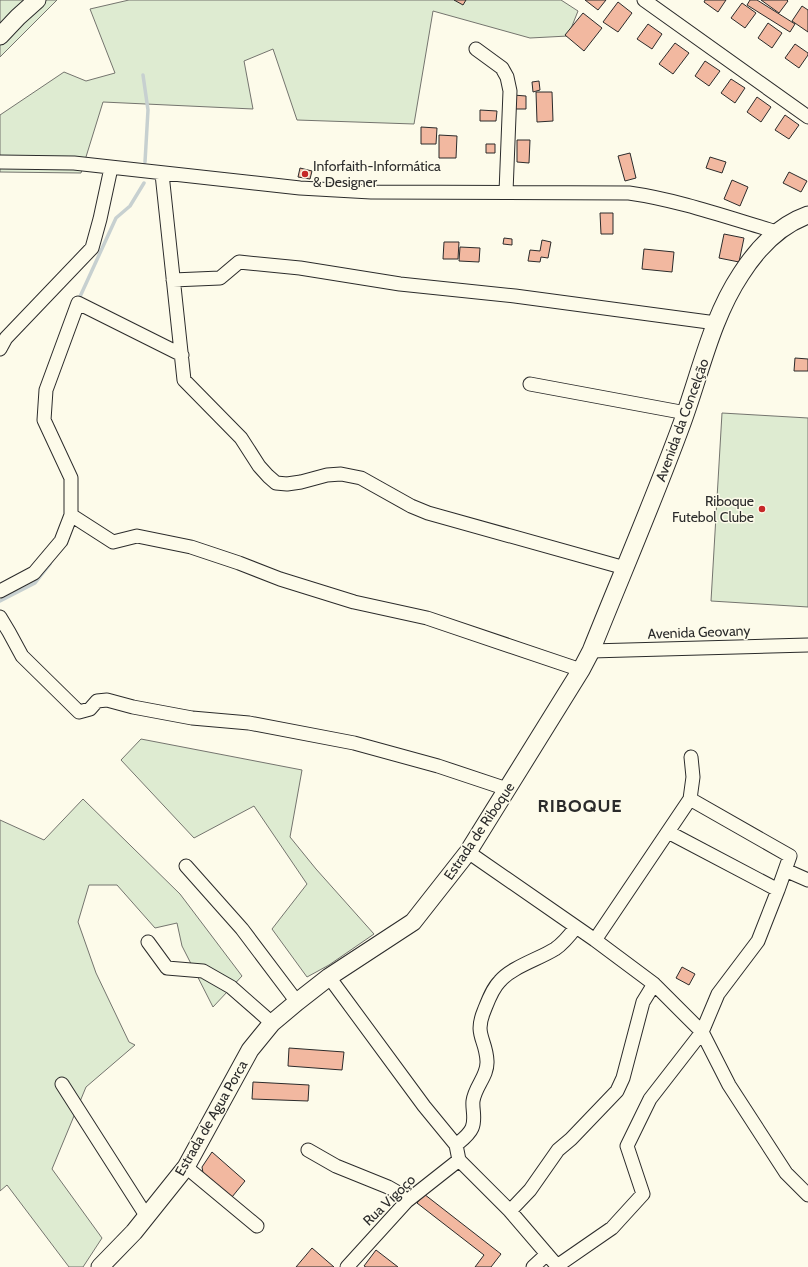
<svg xmlns="http://www.w3.org/2000/svg" width="808" height="1267" font-family="Cabin,sans-serif">
	<style>
		.green { fill: #deebd1; stroke: #74746e }
		.lines { fill: none; stroke-linecap: round; stroke-linejoin: round }
		.stream { stroke: #c7d0d0; stroke-width: 3.5 }
		.building { fill: #f2b8a0; stroke: #2b2b2b }
		.minor-casing { stroke: #2b2b2b; stroke-width: 15 }
		.major-casing { stroke: #2b2b2b; stroke-width: 19 }
		.minor { stroke: #fdfbea; stroke-width: 13 }
		.major { stroke: #fdfbea; stroke-width: 17 }
		.poi-dot { fill: #c62828; stroke: #fdfbea; stroke-width: 1.5 }
		.labels { text-anchor: middle; dominant-baseline: central; stroke-width: 3; stroke-linejoin: round; paint-order: stroke }
		.poi-label { font-size: 14px; fill: #2b2b2b; stroke: #fdfbea; text-anchor: start }
		.street-label { font-size: 14px; fill: #2b2b2b; stroke: #fdfbea }
		.district-label { font-size: 18px; font-weight: bold; letter-spacing: 1px; fill: #2b2b2b; stroke: #fdfbea }
	</style>
	<rect width="100%" height="100%" fill="#fdfbea"/>
	<path class="green" d="M0,0h57l-57,57z
		M129,0h432l17,11 -10,25 -38,2 -97,-27 -19,113 -117,-4 -24,-71 -29,12 9,48 -150,-7 -22,71 -81,-1v-57l64,-43 22,9 29,-8 -25,-64z
		M722,413l86,5v189l-97,-6z
		M141,739l161,31 -12,67 26,32 58,65 -45,31 -22,12 -35,-48 35,-45 -53,-78 -60,32 -73,-78z
		M83,799l97,95 62,82 -29,31 -31,-61 -5,-23 -22,5 -38,-43h-28l-11,37 18,51 33,69 6,3 -49,42 -34,82 50,69 -19,29h-14l-62,-82 -7,6v-371l44,20z"/>
	<g class="lines">
		<path class="stream" d="M143,75l5,35 -3,52
			M78,301l38,-83 14,-12 14,-23
			M0,601l35,-18 15,-19"/>
	</g>
	<path class="building" d="M454,0h12l-3,5z
		M585,0h21l-8,10z
		M705,0h21l-8,12 -14,-10z
		M750,0h7l38,24 -5,8 -43,-27z
		M761,0h26l1,1 -9,12z
		M618,2l14,11 -14,19 -15,-10z
		M742,3l14,10 -11,15 -14,-10z
		M802,6l6,4v22l-16,-11z
		M583,13l19,15 -18,23 -19,-16z
		M768,23l14,10 -10,15 -14,-10z
		M648,24l14,10 -10,15 -15,-10z
		M675,43l14,10 -16,21 -14,-10z
		M795,44l13,9v2l-9,13 -14,-10z
		M705,61l15,10 -11,15 -14,-10z
		M731,79l14,9 -10,15 -14,-10z
		M539,81l1,9 -7,2 -1,-10z
		M536,92h16l1,29 -16,1z
		M513,95l13,1v13h-14z
		M757,97l14,10 -10,15 -14,-10z
		M480,110l17,1 -1,10h-16z
		M785,115l14,10 -10,14 -14,-9z
		M421,127l16,1 -1,16h-15z
		M439,135l18,1 -1,22h-17z
		M517,140h13l-1,23 -12,-1z
		M486,144h9v9h-9z
		M630,153l6,25 -11,3 -7,-25z
		M710,157l16,5 -4,11 -16,-5z
		M300,168l12,3 -2,8 -12,-2z
		M789,172l18,9 -6,11 -18,-9z
		M732,180l16,7 -8,19 -16,-7z
		M600,213h13v21h-12z
		M724,234l20,4 -5,24 -20,-4z
		M504,238l8,1v6l-9,-1z
		M542,240l9,2 -3,16 -7,-1 -1,5 -12,-1 2,-11 10,1z
		M444,242h15l-1,17h-15z
		M460,247l20,1 -1,14 -20,-1z
		M644,249l30,3 -2,20 -30,-3z
		M795,358l13,1v12h-14z
		M682,967l13,7 -6,11 -13,-7z
		M289,1048l55,4 -2,18 -54,-4z
		M253,1082l56,3 -1,16 -56,-2z
		M212,1152l33,29 -13,16 -29,-24 -1,-6z
		M424,1194l77,60 -10,13h-16l9,-12 -67,-52z
		M312,1248l22,19h-38z
		M376,1250l22,17h-32l-2,-1z"/>
	<g class="lines">
		<g class="minor-casing">
			<path id="minor" d="M644,0l164,117
				M476,49l26,19 5,9 3,14 -4,101
				M0,162l74,1 226,25 71,4 258,1c50,7 100,25 148,39
				M162,174l22,206 57,58 18,28 9,10 8,7 11,1 14,-2 26,-7 14,-1 20,4 50,28 17,7 197,55
				M173,280l47,-2 19,-16 61,6 100,16 115,12 201,27
				M0,349l6,-11 86,-90 8,-29 11,-51
				M530,384l156,29
				M71,515l42,27 24,-6 54,11 48,16 41,16 74,23 73,16 154,52
				M0,591l34,-18 27,-32 10,-26v-37l-27,-58 2,-30 32,-87 104,52
				M0,617l9,15 13,24 57,56 11,-3 7,-8 10,-1 26,7 59,11 57,5 105,20 84,23 69,23
				M591,651l217,-6
				M668,832l110,58
				M468,852l127,88 59,44 48,48 27,53 57,88 22,22
				M186,866l56,63 55,73
				M785,870l23,10
				M595,940l95,-141 3,-22 -2,-20
				M148,942l19,26 36,3 28,16 41,36
				M329,977l95,129 32,39 3,15 51,51 48,56
				M62,1084l85,133
				M456,1145c6,-5 13,-10 16,-17 4,-9 0,-19 1,-27 2,-15 15,-25 14,-40 -1,-22 -13,-26 -3,-50 4,-10 8,-22 16,-30 12,-14 39,-22 55,-32 9,-6 15,-14 21,-22
				M308,1150l28,16 52,21 7,4 12,10
				M186,1167l71,59
				M510,1211l20,-21 28,-40 13,-11 46,-48 6,-13 20,-76 11,-18
				M557,1266l55,-38 31,-34 -16,-48 23,-47 52,-67 16,-38 40,-53 20,-51 12,-34 -100,-57
				M347,1267l60,-66 52,-41
				M533,1267l14,-13"/>
		</g>
		<g class="major-casing">
			<path id="major" d="M0,36l18,-19 19,-17
				M100,1267l34,-35 52,-65 64,-117 22,-27 25,-21 32,-25 84,-55 55,-70 113,-182 10,-19c30,-75 62,-149 90,-225 19,-51 30,-107 60,-152 16,-25 39,-49 67,-59"/>
		</g>
		<use href="#minor" class="minor"/>
		<use href="#major" class="major"/>
	</g>
	<g class="poi-dot">
		<circle cx="305" cy="174" r="4"/>
		<circle cx="762" cy="509" r="4"/>
	</g>
	<g class="labels">
		<g class="poi-label">
			<text x="313" y="166">Inforfaith-Informática<tspan x="313" dy="16">&amp; Designer</tspan></text>
			<text x="754" y="501" text-anchor="end">Riboque<tspan x="754" dy="16">Futebol Clube</tspan></text>
		</g>
		<g class="street-label">
			<text transform="translate(682 420) rotate(-70)">Avenida da Concelção</text>
			<text transform="translate(699 632) rotate(-2)">Avenida Geovany</text>
			<text transform="translate(479 831) rotate(-56)">Estrada de Riboque</text>
			<text transform="translate(211 1118) rotate(-60)">Estrada de Agua Porca</text>
			<text transform="translate(389 1200) rotate(-44)">Rua Vigoço</text>
		</g>
		<g class="district-label">
			<text x="580" y="806">RIBOQUE</text>
		</g>
	</g>
</svg>
